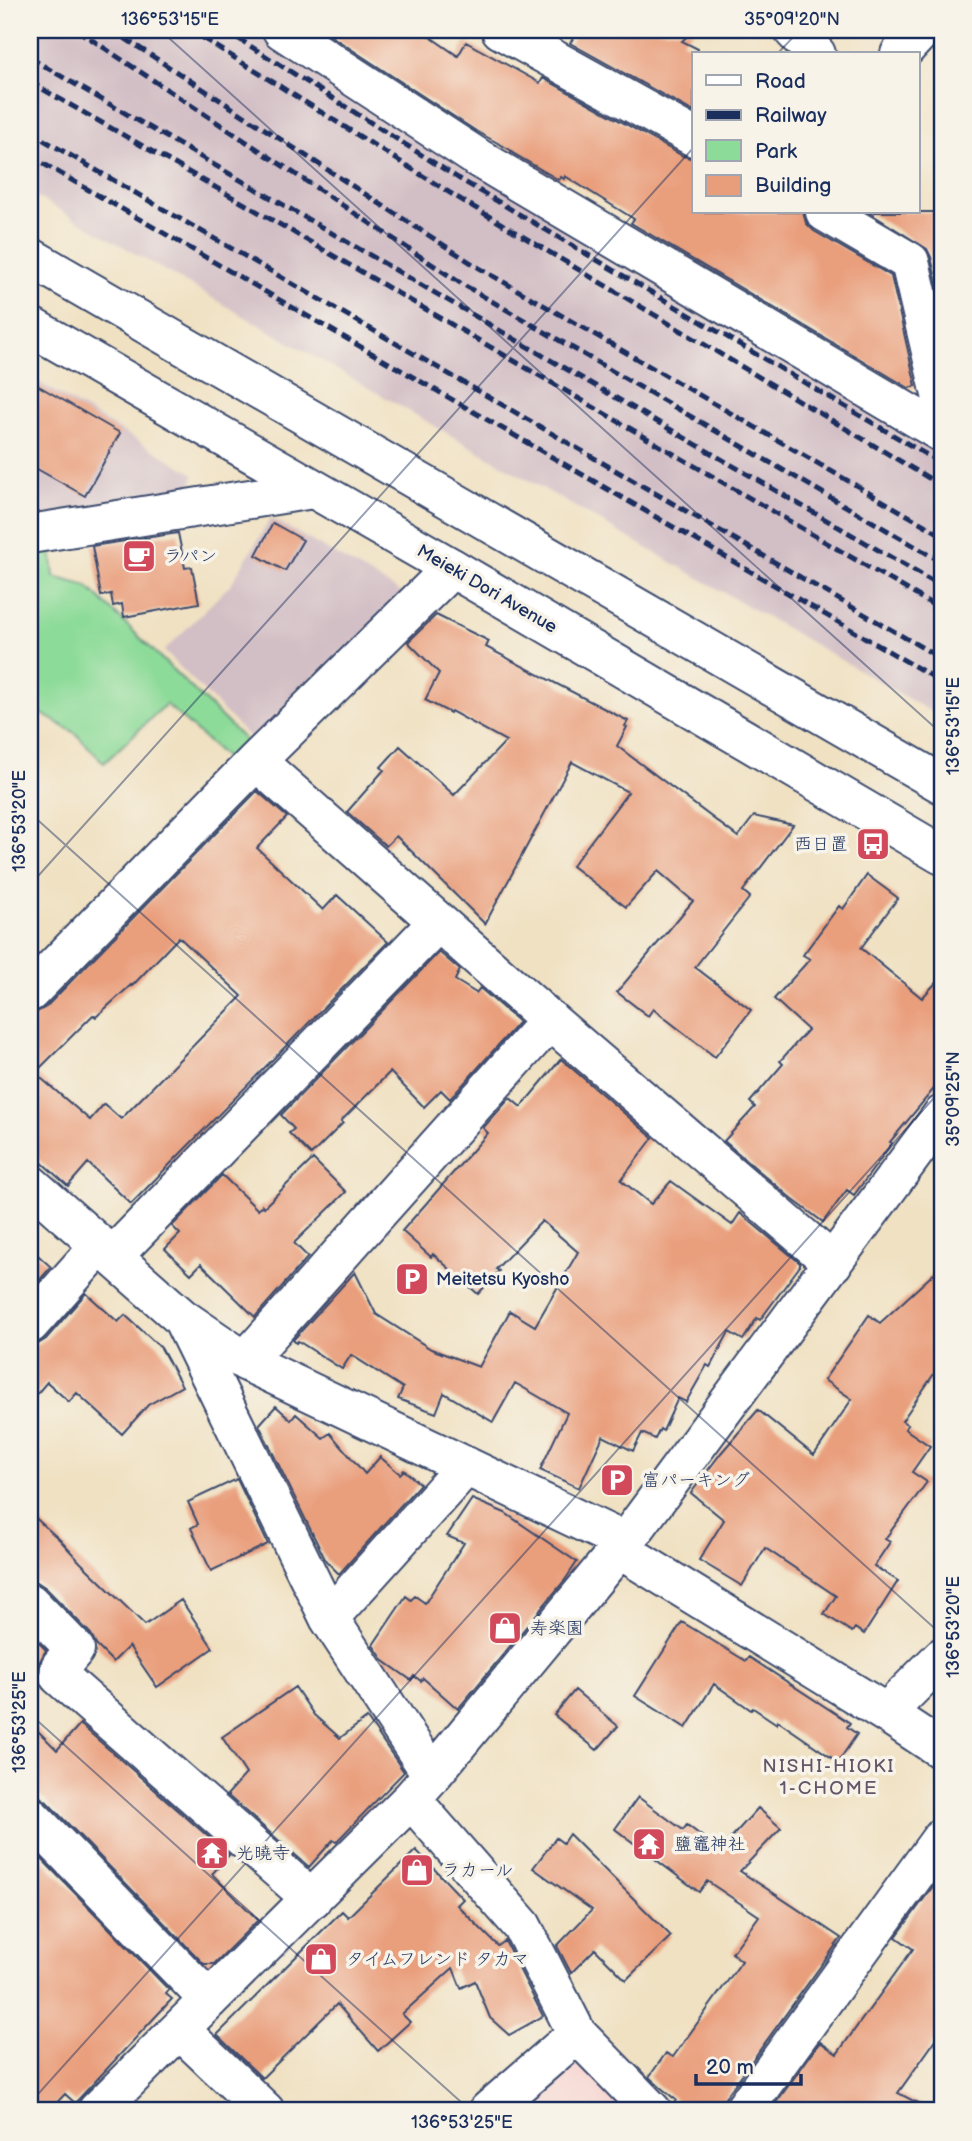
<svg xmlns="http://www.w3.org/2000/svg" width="972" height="2141" font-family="'Balsamiq Sans','Klee One',sans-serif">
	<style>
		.built { fill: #f7d0cf }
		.industrial { fill: #d2bec5 }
		.green { fill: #8ddb99; stroke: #54857c; stroke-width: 2 }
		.building { fill: #e99e7b; fill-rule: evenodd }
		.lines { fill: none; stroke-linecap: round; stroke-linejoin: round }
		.minor-casing { stroke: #3b4a6d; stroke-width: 42 }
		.major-casing { stroke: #3b4a6d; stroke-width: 42 }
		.minor { stroke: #fff; stroke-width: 38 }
		.major { stroke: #fff; stroke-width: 38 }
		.rail { stroke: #1b2f5e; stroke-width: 5; stroke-dasharray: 10 5; stroke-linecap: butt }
		.ticks { fill: none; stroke: #1b2f5e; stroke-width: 2; stroke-opacity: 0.45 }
		.labels { text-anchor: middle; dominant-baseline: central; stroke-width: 7; stroke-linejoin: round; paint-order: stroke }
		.poi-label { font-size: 18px; fill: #1b2f5e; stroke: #f7f3e8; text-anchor: start }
		.street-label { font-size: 18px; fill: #1b2f5e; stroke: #f7f3e8 }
		.neighbourhood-label { font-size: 19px; letter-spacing: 2px; fill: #635668; stroke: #f7f3e8 }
		.neatline { fill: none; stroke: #1b2f5e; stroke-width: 2.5 }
		.ticks-label { font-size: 18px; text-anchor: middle; fill: #1b2f5e }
	</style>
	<rect width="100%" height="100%" fill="#f7f3e8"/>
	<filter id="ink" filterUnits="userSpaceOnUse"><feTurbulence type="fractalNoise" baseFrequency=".0143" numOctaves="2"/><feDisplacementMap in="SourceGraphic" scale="14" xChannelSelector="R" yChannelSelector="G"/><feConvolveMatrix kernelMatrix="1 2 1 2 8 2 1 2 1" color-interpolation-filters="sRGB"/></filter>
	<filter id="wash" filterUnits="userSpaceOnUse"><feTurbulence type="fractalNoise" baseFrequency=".00686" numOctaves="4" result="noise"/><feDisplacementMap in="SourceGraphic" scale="28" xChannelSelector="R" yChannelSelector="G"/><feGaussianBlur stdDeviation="1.57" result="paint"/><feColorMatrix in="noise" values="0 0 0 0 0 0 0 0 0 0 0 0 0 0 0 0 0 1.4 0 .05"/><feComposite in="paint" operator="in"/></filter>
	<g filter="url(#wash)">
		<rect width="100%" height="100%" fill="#f0e1c2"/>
		<path class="built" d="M563,2055l21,1 47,55h-112l-9,-9z"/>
		<path class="industrial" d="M30,30h239l673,408v280l-912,-525z
			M30,377l164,97 -5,27 -159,27z
			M271,518l137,78 -151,149 -93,-94 67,-67z"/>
		<path class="green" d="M51,547l3,30 33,9 166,162 -18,18 -69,-62 -62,59 -29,-30 -45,-26v-155z"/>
		<g id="blocks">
			<path class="building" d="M322,30h98l38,26 8,-14 74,41 3,-5 140,78 11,3v53h109l3,11 8,8 77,45 25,110 -7,2 -278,-165 3,-4 -69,-43 -1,3 -3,-2 -2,3 -48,-28 1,-1 -36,-20z
				M579,30h115l-12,11 16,8 -2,5h-2v58l-124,-69z
				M868,212h74v92l-11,-47 -4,-8z
				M30,381l90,52 -35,63 -55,-31z
				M273,523l30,17 -18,31 -29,-16z
				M178,533l7,35 7,-1 7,36 -75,14 -2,-13 -9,2 -2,-12 -10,2 -9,-50z
				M436,615l53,26 -3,6 142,74 -3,5 2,1 -10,19 121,91 16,-21 39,9 -50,66 7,6 -55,70 56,43 -36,47 -62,-48 -5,7 -31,-24 76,-91 -35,-30 -32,36 -54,-41 56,-74 -56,-30 -87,162 -89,-88 -10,10 -39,-34 37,-42 -3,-3 19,-21 54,49 52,-54 -55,-30 -1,2 -25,-13 14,-27 -31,-31z
				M257,791l30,26 -30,31 66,62 14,-15 51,47 -257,262 -43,-41 -20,23 -38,-34v-136l16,-9zM179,937l63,59 -121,123 -17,-15 -14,16 -55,-47 58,-58 3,2 35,-32 1,1z
				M867,875l31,23 -37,50 61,50 20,-22v103l-52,63 2,1 -38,52 -7,-5 -24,32 -31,-23 -68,-58 31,-34 -5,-5 33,-38 -3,-3 28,-31 -34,-31 36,-40 -7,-4 36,-49 4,3z
				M439,952l21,18 -5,10 21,13 4,-5 39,34 -69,77 -9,-9 -17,17 -34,-35 -49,49 2,2 -32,32 -22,-22 5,-4 -13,-14z
				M561,1059l92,79 -32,42 30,24 20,-23 61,44 8,-12 60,50v3l-40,54 -3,-2 -14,22 -14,-8 -19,35 -3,-2 -21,37 -8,-4 -15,33 -3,-2 -5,10 -13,-6 -9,18 -30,-15 -24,52 -39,-18 27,-57 -52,-30 -22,39 -49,-29 -8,20 -38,-14 5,-11 -52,-33 -9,14 -44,-28 -2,2 -3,-3 62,-68 21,42 55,35 48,18 31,-56 25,15 43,-74 -36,-31 -46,48 3,2 -21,23 -45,-40 -2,3 -29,-26 86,-98 -5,-5 27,-30 11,9z
				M313,1159l33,33 -52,51 14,14 -53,60 -54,-53 -10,10 -26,-25 15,-15 -8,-8 50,-51 36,35 4,-5 2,2z
				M30,1248l21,19 -21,24z
				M942,1266v96l-40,59 6,4 -3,4 25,17 -18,26 15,10 -42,57 5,3 -16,24 24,15 -34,53 -9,-6 -3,4 -28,-18 12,-18 -71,-48 -23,38 -43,-26 25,-40 -33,-27 30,-40 37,-43 56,45 38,-56 -28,-19 45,-65 11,8z
				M86,1293l32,29 7,-7 36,33 21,38 -34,19 -26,29 -45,-41 -8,9 -22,-20 -17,20v-57l8,-1 8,-5z
				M276,1406l15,14 5,-6 27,24 7,-5 35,41 15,-17 20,17 4,-4 16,14 -81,90 -13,-13 -67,-136z
				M237,1479l31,65 -57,27 -20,-43 7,-4 -10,-22z
				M472,1499l33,14 72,49 -12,18 -107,129 -35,-31 -2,3 -7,-5 -3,4 -27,-19 -11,-16 33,-49 5,4 4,-4 10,7 39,-60 -17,-7z
				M30,1513l30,27 20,22 65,63 36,-25 32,48 -56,39 -28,-41 -16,16 -17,-17 -5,-11 -45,-46 -9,-6h-7z
				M682,1622l64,39 3,-4 101,66 -3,4 10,7 -19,28 -60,-41 -1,3 -24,-16 -2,2 -37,-26 -28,44 -51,-32z
				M30,1634l16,16 -8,15v18l-8,9z
				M295,1687l19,28 26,23 27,-20 37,54 -68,70 -3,-2 -24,27 -82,-72 19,-21 -24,-37z
				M575,1690l43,36 -21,24 -43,-35z
				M30,1723l27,27 23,-26 149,131 -17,19 46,46 -44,44h-10l-158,-163 -9,-6h-7z
				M638,1797l45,33 4,-5 33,25 38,-42 23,20 -41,43 101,67 -116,160 -3,13h-49v-6l3,-5 -16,-13 -11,-10 17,-24 7,4 69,-96 -10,-8 27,-37 -52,-35 -8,11 -84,-63z
				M569,1834l102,102 -45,44 -31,-31 -24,24 -14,-27 35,-36 -59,-42 23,-30 7,5z
				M30,1847l139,143 -3,4 6,5 -97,104 -10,-9 -16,17h-19z
				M416,1850l47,49 -6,6 41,41 7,-5 38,75 -34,19 -19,-17 -15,-37 -14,7 -8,-20 -51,46 8,8 -32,29 -41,-47 -75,74 -45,-43 125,-124 6,6z
				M942,1874v157l-44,62 35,18h-163l50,-69 17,12 76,-105 -17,-12z"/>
		</g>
	</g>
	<g filter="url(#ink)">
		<use href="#blocks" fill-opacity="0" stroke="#3b4a6d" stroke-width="2"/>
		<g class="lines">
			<g class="minor-casing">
				<path id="minor" d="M282,30l196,128 464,275
					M501,30l193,107
					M793,30l23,24
					M900,54l22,-24
					M825,212l85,50 32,137
					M30,534l283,-45
					M256,761l297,262 280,240
					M30,992l226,-231 196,-193
					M30,1184l152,134 63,43 380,181
					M113,1256l325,-334
					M183,1320l146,298 103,157
					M30,1324l70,-79
					M245,1361l305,-341
					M619,1549l267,164 56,37
					M30,1603l45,46 -15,18 -1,9 253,223
					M329,1618l137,-152
					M886,1713l56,-56
					M411,1799l111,127 55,108 75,77
					M30,1816l179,184
					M180,2030l85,81
					M97,2111l314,-312 21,-24 193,-233 317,-427
					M488,2111l89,-77
					M743,2111l199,-274"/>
			</g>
			<g class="major-casing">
				<path id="major" d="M30,257l912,527
					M30,326l422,242 490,287"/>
			</g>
			<use href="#minor" class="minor"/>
			<use href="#major" class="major"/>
			<path class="rail" d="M77,30l385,254 480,278
				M112,30l364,236 466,269
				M190,30l265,166 487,290
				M225,30l233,148 484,286
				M30,58l912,529
				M30,82l213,121 699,407
				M30,132l912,527
				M30,156l912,526"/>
		</g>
	</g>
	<path class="ticks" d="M160,30l782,704M777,54l23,-24M30,813l912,822M30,885l664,-738M30,1714l441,397M30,2103l912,-1014"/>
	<defs>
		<g id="cafe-square" transform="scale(1.75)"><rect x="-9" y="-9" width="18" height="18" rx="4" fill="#d1495b" stroke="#f7f3e8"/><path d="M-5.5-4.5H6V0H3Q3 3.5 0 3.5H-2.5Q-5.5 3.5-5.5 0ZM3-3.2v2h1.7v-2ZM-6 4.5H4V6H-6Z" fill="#fff"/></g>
		<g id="bus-square" transform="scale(1.75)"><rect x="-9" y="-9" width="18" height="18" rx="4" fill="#d1495b" stroke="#f7f3e8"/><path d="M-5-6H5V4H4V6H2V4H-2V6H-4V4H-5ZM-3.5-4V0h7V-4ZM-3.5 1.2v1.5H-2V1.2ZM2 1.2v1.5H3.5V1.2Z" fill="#fff"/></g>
		<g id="parking-square" transform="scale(1.75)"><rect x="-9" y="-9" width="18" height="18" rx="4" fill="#d1495b" stroke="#f7f3e8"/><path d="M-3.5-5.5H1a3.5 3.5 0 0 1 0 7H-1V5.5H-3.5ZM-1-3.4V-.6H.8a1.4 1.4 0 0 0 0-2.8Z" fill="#fff"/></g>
		<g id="shop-square" transform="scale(1.75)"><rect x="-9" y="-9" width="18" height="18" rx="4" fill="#d1495b" stroke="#f7f3e8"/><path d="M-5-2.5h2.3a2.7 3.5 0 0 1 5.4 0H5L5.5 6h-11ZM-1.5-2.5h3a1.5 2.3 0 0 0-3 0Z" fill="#fff"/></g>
		<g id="temple-square" transform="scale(1.75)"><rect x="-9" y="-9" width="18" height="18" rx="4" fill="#d1495b" stroke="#f7f3e8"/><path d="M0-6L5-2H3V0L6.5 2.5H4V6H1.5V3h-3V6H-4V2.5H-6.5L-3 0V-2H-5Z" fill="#fff"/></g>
	</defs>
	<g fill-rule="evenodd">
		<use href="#cafe-square" x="139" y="556"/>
		<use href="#bus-square" x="873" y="844"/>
		<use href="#parking-square" x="412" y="1279"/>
		<use href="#parking-square" x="617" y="1480"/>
		<use href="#shop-square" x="505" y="1628"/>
		<use href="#temple-square" x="649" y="1844"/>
		<use href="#temple-square" x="212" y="1853"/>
		<use href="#shop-square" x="417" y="1870"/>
		<use href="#shop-square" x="321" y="1959"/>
	</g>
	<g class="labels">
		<g class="poi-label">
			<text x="164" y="556">ラパン</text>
			<text x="848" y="844" text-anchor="end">西日置</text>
			<text x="436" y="1279">Meitetsu Kyosho</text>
			<text x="642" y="1480">富パーキング</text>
			<text x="530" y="1628">寿楽園</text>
			<text x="674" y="1844">鹽竈神社</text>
			<text x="236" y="1853">光曉寺</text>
			<text x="442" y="1870">ラカール</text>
			<text x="346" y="1959">タイムフレンド タカマ</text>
		</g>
		<g class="street-label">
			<text transform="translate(487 589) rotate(30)">Meieki Dori Avenue</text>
		</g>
		<g class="neighbourhood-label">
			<text x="829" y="1766">NISHI-HIOKI<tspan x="829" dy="22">1-CHOME</tspan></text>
		</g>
	</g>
	<rect width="972" height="2141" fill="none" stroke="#f7f3e8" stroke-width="77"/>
	<rect x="692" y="52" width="228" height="161" fill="#f7f3e8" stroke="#9fa5b1" stroke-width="2"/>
	<rect x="706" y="75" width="35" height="10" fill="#ffffff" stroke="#9fa5b1" stroke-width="2"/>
	<text x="755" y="88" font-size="21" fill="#1b2f5e">Road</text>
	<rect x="706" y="110" width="35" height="10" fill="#1b2f5e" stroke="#9fa5b1" stroke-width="2"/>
	<text x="755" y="122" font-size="21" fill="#1b2f5e">Railway</text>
	<rect x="706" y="140" width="35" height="21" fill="#8ddb99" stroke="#9fa5b1" stroke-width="2"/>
	<text x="755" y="158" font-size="21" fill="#1b2f5e">Park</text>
	<rect x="706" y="175" width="35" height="21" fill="#e99e7b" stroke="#9fa5b1" stroke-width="2"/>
	<text x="755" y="192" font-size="21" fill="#1b2f5e">Building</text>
	<path d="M696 2074v10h105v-10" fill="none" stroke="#1b2f5e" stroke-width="3.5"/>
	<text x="706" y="2074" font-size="21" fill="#1b2f5e" stroke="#f7f3e8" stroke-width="5" paint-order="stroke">20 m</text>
	<rect x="38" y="38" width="896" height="2064" class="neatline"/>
	<g class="ticks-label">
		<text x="170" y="25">136°53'15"E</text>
		<text x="792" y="25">35°09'20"N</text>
		<text transform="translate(953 726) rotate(-90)" y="6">136°53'15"E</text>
		<text transform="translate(19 821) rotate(-90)" y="6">136°53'20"E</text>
		<text transform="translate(953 1099) rotate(-90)" y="6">35°09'25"N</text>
		<text transform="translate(953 1627) rotate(-90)" y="6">136°53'20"E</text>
		<text transform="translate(19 1722) rotate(-90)" y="6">136°53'25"E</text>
		<text x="462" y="2128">136°53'25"E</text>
	</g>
</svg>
